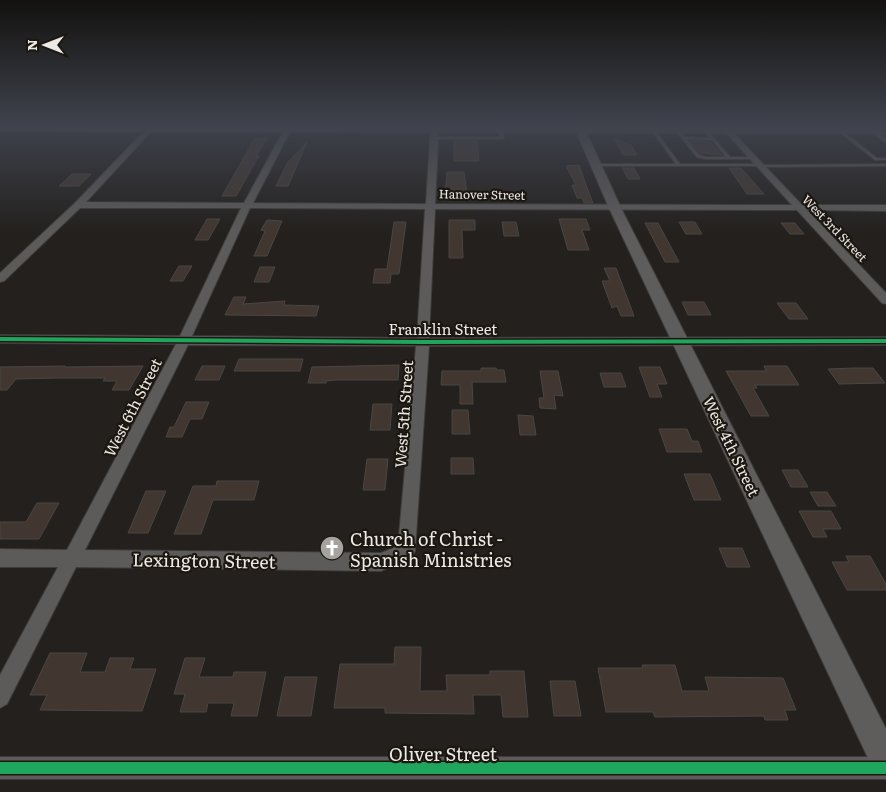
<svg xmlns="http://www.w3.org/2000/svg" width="886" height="792" font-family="Literata,serif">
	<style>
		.building { fill: #413730; stroke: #494644 }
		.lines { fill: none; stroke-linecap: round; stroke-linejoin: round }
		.service-casing { stroke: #3e3c3a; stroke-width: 2 }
		.minor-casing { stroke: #3e3c3a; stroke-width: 2 }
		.secondary-casing { stroke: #3e3c3a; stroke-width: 2 }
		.primary-casing { stroke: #3e3c3a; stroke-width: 3 }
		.service { fill: #5d5b5a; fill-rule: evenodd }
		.minor { fill: #5d5b5a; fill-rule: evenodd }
		.secondary { fill: #5f5c5c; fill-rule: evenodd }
		.primary { fill: #5e5c59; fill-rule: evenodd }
		.cycleway-casing { stroke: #1c1811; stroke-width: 3 }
		.cycleway { fill: #20a55d; fill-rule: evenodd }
		.labels { text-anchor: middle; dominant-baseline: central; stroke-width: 4.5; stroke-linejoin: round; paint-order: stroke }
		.far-street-label { font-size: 12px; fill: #ede9e5; stroke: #1c1811 }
		.street-label { font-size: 15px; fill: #ede9e5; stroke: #1c1811 }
		.near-poi-label { font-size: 18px; fill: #ede9e5; stroke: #1c1811; text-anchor: start }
		.near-street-label { font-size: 18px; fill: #ede9e5; stroke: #1c1811 }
	</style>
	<rect width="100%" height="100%" fill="#23201d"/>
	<path class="building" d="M255,138h12l-11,18h3l-23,40h-14z
		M615,139l16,6 6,10h-14z
		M454,141h23l2,20h-25z
		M690,141l20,1 12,13 -22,-2z
		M307,142l-19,44h-12l12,-24z
		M579,165l8,23 6,15h-9l-2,-5h-5l-5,-13h4l-10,-19z
		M622,168h12l6,11h-12z
		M729,168h12l23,26h-17z
		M447,172h17l3,22h-22z
		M72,174h19l-12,12h-20z
		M207,219h13l-12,21h-13z
		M559,219h27l4,11h-8l7,20h-21z
		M267,220l15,1 -15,35h-13l11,-25 -4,-1z
		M449,220h26v10h-13l1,28h-14z
		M394,222h12l-7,52h-8l-1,9h-17l2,-14h12z
		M502,222h14l3,14h-15z
		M679,222h16l7,12h-16z
		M645,223h13l21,39h-14z
		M781,223h14l9,11h-14z
		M179,266h13l-9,15h-13z
		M260,267h15l-6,15h-15z
		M604,268h12l18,48h-13l-4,-10 -5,2 -10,-27h8z
		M234,297h12l-3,7 42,-3 -1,4 35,1 -3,10 -91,-1z
		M682,302h22l7,13h-23z
		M777,303h19l12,16h-19z
		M239,359h64l-3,12h-66z
		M399,365l-1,15h-62l-10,1v2h-18l4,-16z
		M65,366v1l78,-1 -14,24h-17l5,-9h-14l2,-3h-48l-41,1 -9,11h-7v-23z
		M202,366h23l-6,14h-24z
		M764,366h23l12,19h-44l2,3h-4l16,28h-18l-25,-45h40z
		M639,367h21l7,17h-10l5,13h-12z
		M481,368h15l1,2h7l2,12h-34l1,22h-13v-19h-19l1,-14h39z
		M854,368h19l12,15 -46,1 -11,-15z
		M540,371h18l5,25 -9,-1 2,14 -16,-1 -1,-10h5z
		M600,373h21l5,14h-22z
		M186,402h23l-7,17h-12l-8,18h-16l4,-10h4z
		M373,404h19l-2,26h-20z
		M452,410h16l2,24h-18z
		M518,415l15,1 3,19h-16z
		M659,429h28l5,12h6l4,11h-35z
		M451,458h22l1,16h-23z
		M367,459h21l-3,31h-22z
		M782,470h16l10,17h-17z
		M684,474h26l11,26h-27z
		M217,481h42l-5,19h-41l-12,34h-27l19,-48h23z
		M146,491h20l-18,42h-20z
		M810,492h17l9,14h-18z
		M37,503h22l-20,36h-39v-17h26z
		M799,511h32l10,18h-18l4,8h-14z
		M719,548h23l8,19h-23z
		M846,556h24l16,28v6h-39l-15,-28h17z
		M395,647h26l-1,44h27l-1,-16h44v-4h34l4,46h-25l-2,-22h-28l1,19 -89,-1v-5h-51l6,-44h54z
		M50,653h37l-7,19h25l5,-14h24l-4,11h26l-14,42 -102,-1 7,-15h-17z
		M185,658h20l-6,19h34l1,-5h32l-9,44h-26l3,-13h-26l-2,9h-26l5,-18h-11z
		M642,665h33l7,26h27l-4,-14 78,1 13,32h-11l3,10h-23l-1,-4 -109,1 -2,-5h-47l-8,-44h45z
		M285,677h32l-6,39h-34z
		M550,681h25l6,35h-27z"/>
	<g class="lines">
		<g class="service-casing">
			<path id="service" d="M515,124h4l1,6h-2z
				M501,128l2,1 1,9 -2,1h-68l-2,-1 2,-1h66l-1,-8z
				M652,129h2l26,35h78l2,1 126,-1v2l-126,1 -2,-1h-162l-2,-1 2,-1h80l-24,-33z
				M677,129l8,8 25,1 -7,-8 3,-1 24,28h22l2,1 -2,1h-46l-9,-2 -21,-26 -1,-1zM686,139l26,1 14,17h-20l-7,-2z
				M838,129h2l37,29h9v2h-11l-37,-29z"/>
		</g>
		<g class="minor-casing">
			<path id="minor" d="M151,124h7l-72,78 158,1 43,-79h7l-41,79 173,1 5,-80h8l-4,80 357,1 -74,-81h7l77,81h84v6l-79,-1 79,83v11l-4,-1 -85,-93 -362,-1 -6,129 457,-1v8l-457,1 -14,205 -3,6 -31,14 -305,-4 -69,137 -7,4v-33l58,-108h-58v-18l67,1 109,-206 -176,-1v-8l180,1 61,-128h-161l-76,73 -4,1v-9l75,-70zM250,208l175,1 -8,129 -225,-2zM188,345l228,1 -18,200 -17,7 -296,-3z
				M859,124h8l19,14v5z
				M0,757h886v22h-886z"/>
		</g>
		<g class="secondary-casing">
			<path id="secondary" d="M580,126l5,3 36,79 265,521v48l-11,-4 -266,-565 -34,-79z"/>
		</g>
		<g class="primary-casing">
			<path id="primary" d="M0,125l886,3v6l-886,-3z"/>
		</g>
		<use href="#service" class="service"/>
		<use href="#minor" class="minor"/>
		<use href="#secondary" class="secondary"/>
		<use href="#primary" class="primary"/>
		<g class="cycleway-casing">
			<path id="cycleway" d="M0,337l422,3 464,-1v4l-464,1 -422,-3z
				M0,762h886v12h-886z"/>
		</g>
		<use href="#cycleway" class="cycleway"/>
	</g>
	<linearGradient id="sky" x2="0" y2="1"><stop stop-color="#131210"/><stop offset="0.53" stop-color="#3f424c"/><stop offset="1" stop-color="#3f424c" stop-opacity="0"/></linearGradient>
	<rect width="886" height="235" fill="url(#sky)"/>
	<defs>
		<g id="church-disc" transform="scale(1.25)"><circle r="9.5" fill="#a6a39f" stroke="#1c1811"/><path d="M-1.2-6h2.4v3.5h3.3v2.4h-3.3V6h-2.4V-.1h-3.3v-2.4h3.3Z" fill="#fff"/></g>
	</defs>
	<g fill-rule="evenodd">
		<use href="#church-disc" x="332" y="548"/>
	</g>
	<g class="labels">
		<g class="far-street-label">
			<text transform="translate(482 194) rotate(1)">Hanover Street</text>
			<text transform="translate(835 228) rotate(46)">West 3rd Street</text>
		</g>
		<g class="street-label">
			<text x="443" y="328">Franklin Street</text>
			<text transform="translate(132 407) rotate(-63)">West 6th Street</text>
			<text transform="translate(403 414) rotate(-86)">West 5th Street</text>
			<text transform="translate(732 446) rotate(64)">West 4th Street</text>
		</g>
		<g class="near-poi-label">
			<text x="350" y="538">Church of Christ -<tspan x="350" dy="21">Spanish Ministries</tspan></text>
		</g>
		<g class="near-street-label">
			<text transform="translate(204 560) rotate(1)">Lexington Street</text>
			<text x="443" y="753">Oliver Street</text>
		</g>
	</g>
	<g transform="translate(45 45) rotate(270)" stroke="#1c1811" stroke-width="4" paint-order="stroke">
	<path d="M0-4L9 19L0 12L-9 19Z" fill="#ede9e5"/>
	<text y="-8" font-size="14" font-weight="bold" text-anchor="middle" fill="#ede9e5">N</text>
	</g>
</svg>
